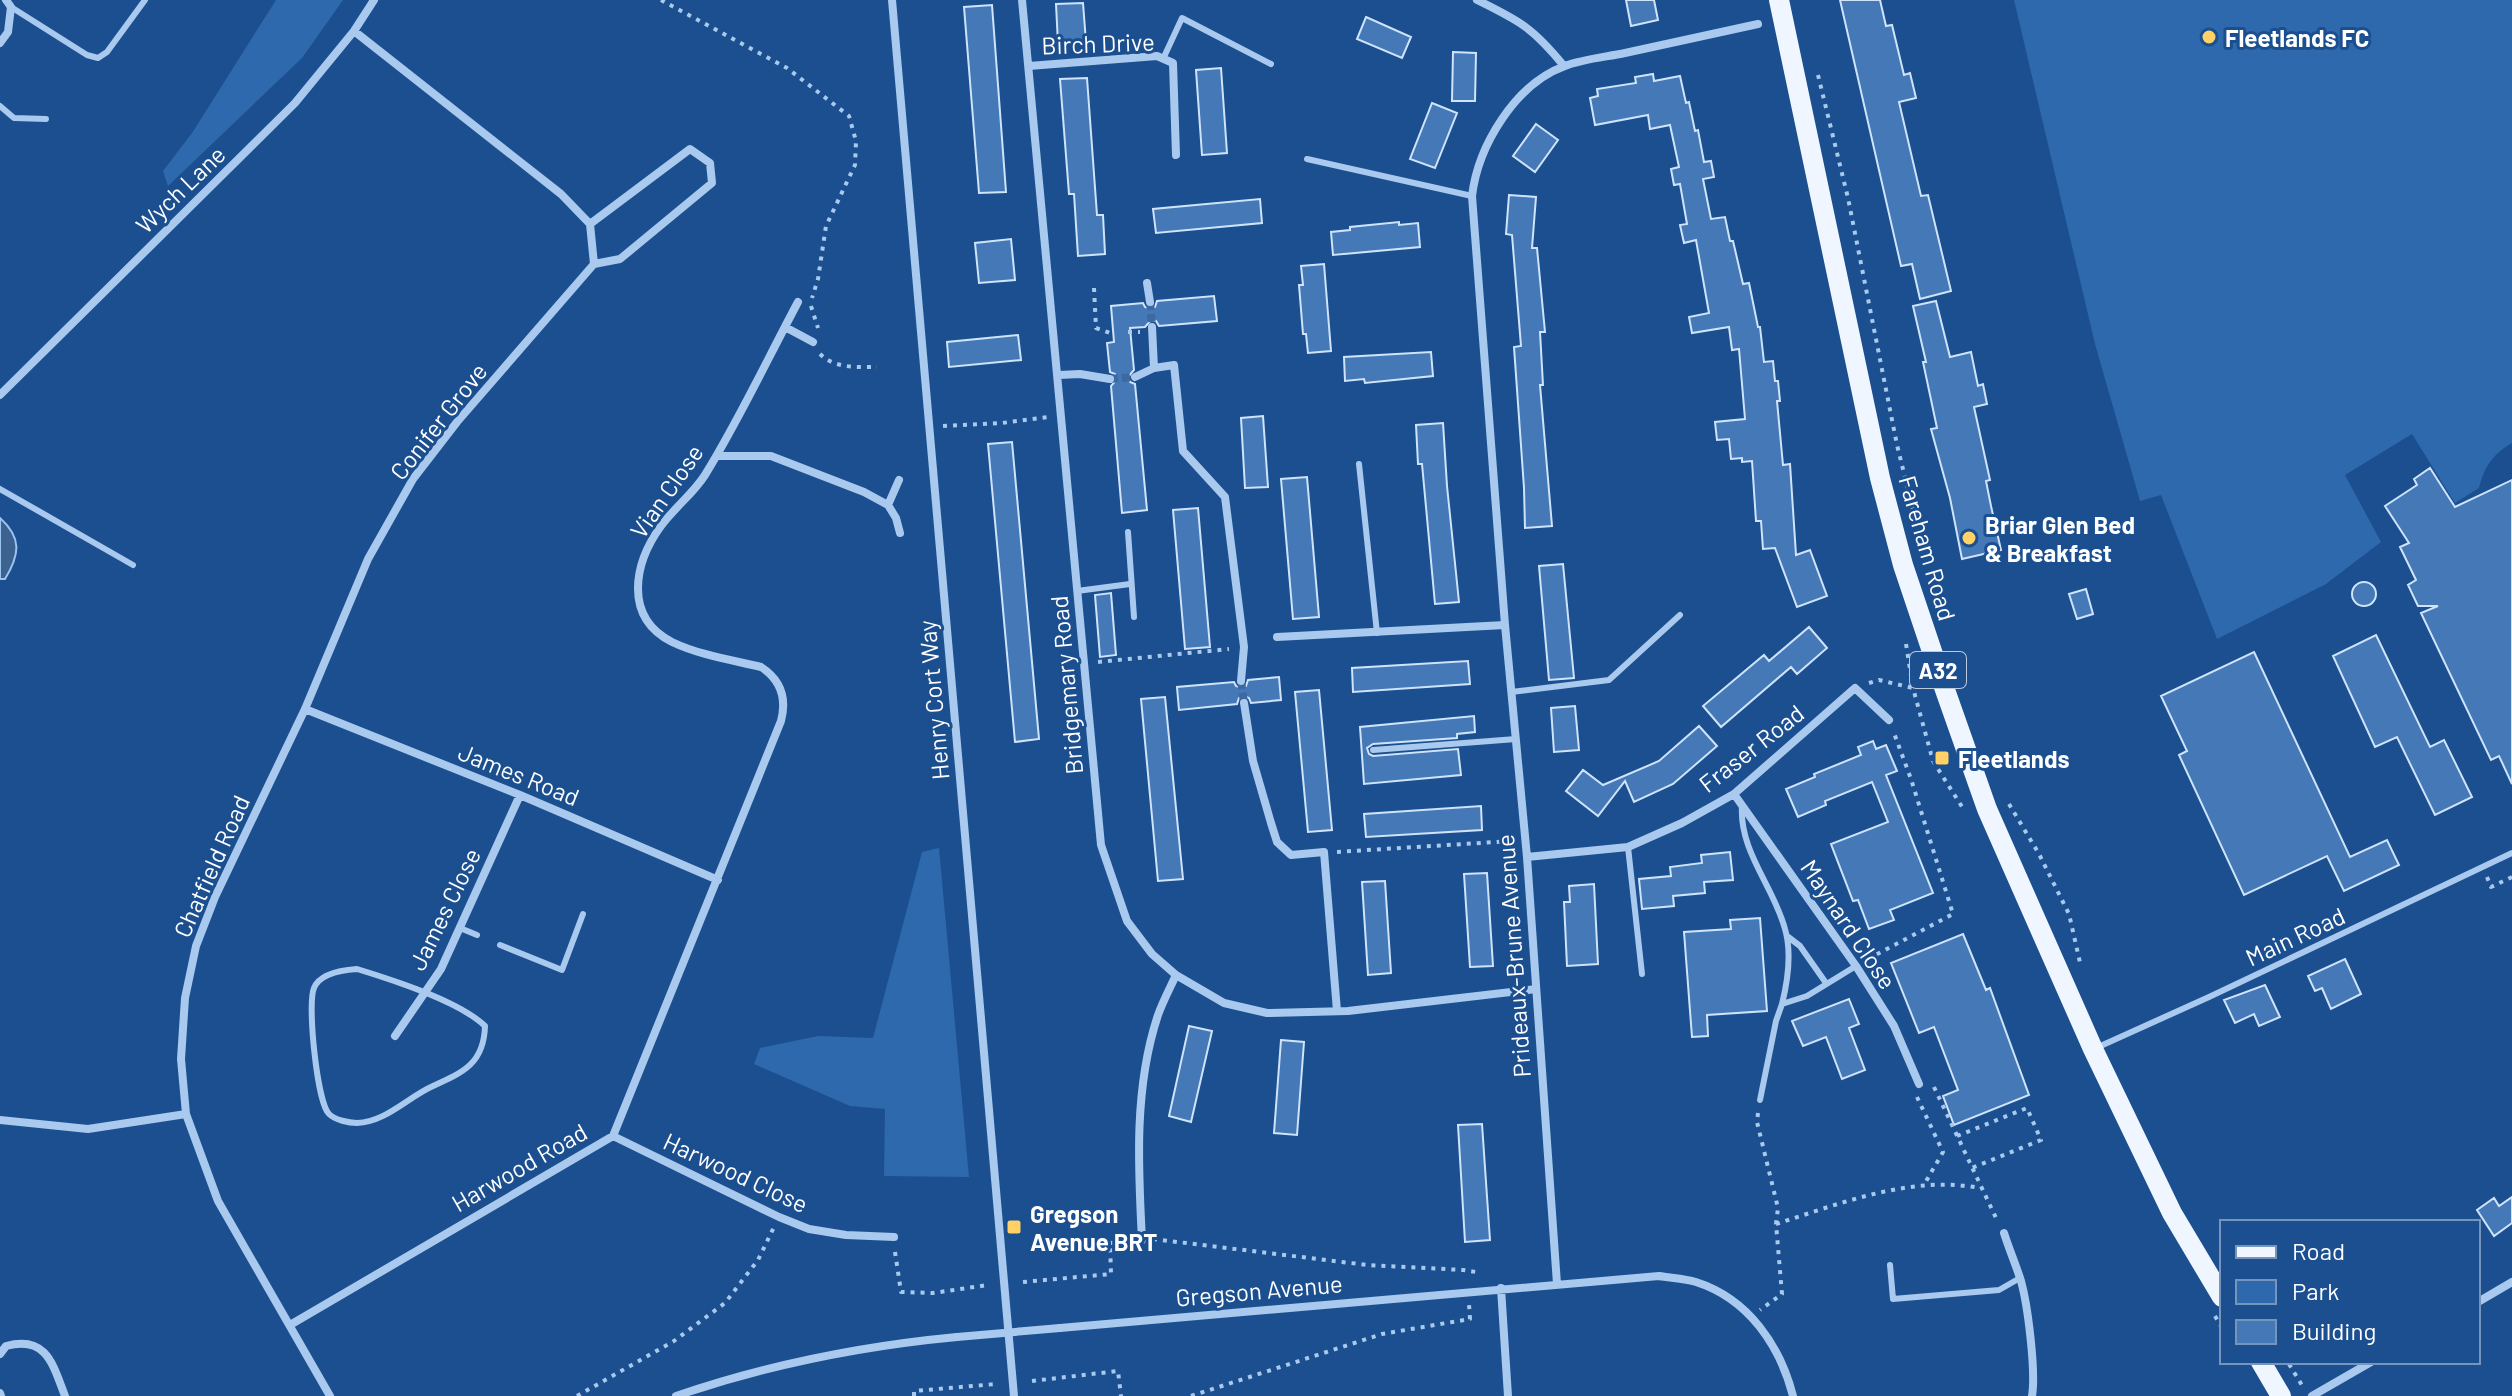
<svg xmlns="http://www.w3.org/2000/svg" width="2512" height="1396" font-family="Barlow,sans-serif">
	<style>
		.green { fill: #2e69ad }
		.water { fill: #3c6290; stroke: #9cc4f0; stroke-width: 2 }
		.building { fill: #4478b7; stroke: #cfe3fa; stroke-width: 2 }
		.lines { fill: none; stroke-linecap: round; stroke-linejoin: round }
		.street-tunnel { stroke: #3d69a0; stroke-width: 8; stroke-dasharray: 8 4; stroke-linecap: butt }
		.path { stroke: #a9c9ee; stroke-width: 4; stroke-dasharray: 4 6; stroke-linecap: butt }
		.lane { stroke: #a9c9ee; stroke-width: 6 }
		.street { stroke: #a9c9ee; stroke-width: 8 }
		.primary { stroke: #f0f6ff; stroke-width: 20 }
		.street-bridge { stroke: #a9c9ee; stroke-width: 8 }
		.poi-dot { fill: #ffd166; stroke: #1b4f8f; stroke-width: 3 }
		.labels { text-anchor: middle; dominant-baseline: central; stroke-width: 6; stroke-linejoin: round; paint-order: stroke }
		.shield { fill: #1b4f8f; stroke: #bbcadd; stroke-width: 2 }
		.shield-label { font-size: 22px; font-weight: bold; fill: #fff }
		.poi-label { font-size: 24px; font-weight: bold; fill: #fff; stroke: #1b4f8f; text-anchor: start }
		.street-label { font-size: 24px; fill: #fff; stroke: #1b4f8f }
	</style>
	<rect width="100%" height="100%" fill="#1b4f8f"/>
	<path class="green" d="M276,0h67l-41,58 -134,128 -5,-15 29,-38z
		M2014,0h498v443c-19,11 -28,24 -33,45l-24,15 -43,-69 -67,41 36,67 -55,42 -109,55 -56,-144 -21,6 -45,-157z
		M939,848l30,329 -85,-1 1,-67 -35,-3 -96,-42 6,-16 58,-12 55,2 49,-186z"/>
	<path class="water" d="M0,518c22,20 20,36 5,61h-5z"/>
	<path class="building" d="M1626,0h28l4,20 -27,6z
		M1840,0h40l6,26 6,-1 12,50 6,-2 6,25 -17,4 22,94 7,-1 23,96 -31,8 -8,-35 -11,2z
		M1083,3l3,39 -28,2 -2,-40z
		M992,5l14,187 -27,1 -15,-186z
		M1366,17l45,20 -9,21 -45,-19z
		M1453,52l23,1 -1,48h-23z
		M1221,68l6,85 -25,2 -6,-85z
		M1653,74l1,7 26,-5 6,27 3,-1 6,29 3,-1 6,32 7,-1 3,16 -11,2 8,40 14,-2 5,24h3l10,43 6,-1 9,44h2l4,35 9,-1 2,20h3l2,20h-3l6,64 7,-1 6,91 14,-5 17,46 -30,11 -22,-59 -12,1 -2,-28h-5l-4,-60 -10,1v-4l-11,1 -2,-20 -12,1 -2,-18 30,-3 -6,-70 -7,1 -3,-23 -37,6 -3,-16 20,-4 -13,-73 -12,3 -4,-18 7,-1 -7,-40 -6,1 -3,-16 8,-2 -9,-42 -20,4 -2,-14 -53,10 -5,-27 8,-2 -1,-7 39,-6 -1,-6z
		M1087,78l10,137h6l2,39 -27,2 -4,-62h-5l-9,-115z
		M1432,103l25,10 -22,55 -25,-9z
		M1536,124l22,16 -23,32 -22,-16z
		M1509,195l27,2 -4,51h5l8,84h-5l3,53h-3l12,141 -27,2 -1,-40 -10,-141 7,-1 -9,-111 -6,-1z
		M1260,199l2,24 -106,10 -3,-24z
		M1399,222v3l19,-2 2,24 -87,8 -2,-23 19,-2v-3z
		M1011,239l4,41 -36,3 -4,-40z
		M1324,264l7,87 -23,2 -2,-19h-3l-4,-49h4l-2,-19z
		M1214,296l3,25 -58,5 -3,-5 -5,-1 -6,7 -15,1 4,42 -6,7 2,5 5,2 12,126 -25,3 -11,-127 6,-7 -2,-5 -5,-2 -3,-29 7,-1 -3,-36 32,-3 2,4 5,2 5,-2 2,-6z
		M1936,301l14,56 21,-5 7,34 5,-2 4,20 -13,3 16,73 -4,1 5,25 10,44 -39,9 -12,-61 -19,-69 6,-1 -14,-66h3l-13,-56z
		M1018,335l3,25 -72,7 -2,-25z
		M1431,352l2,24 -68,7 -1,-4 -19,2 -1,-24z
		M1263,416l5,71 -23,1 -4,-70z
		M1443,423l4,63 12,116 -24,2 -13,-140h-4l-2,-39z
		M1012,442l27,297 -24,3 -27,-298z
		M2430,468l25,39 57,-27v304l-13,-28 -8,4 -70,-147 17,-7h-20l-10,-21 8,-5 -16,-33 9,-4 -24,-37 32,-21 -3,-6z
		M1307,477l12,140 -26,2 -12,-140z
		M1198,508l12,139 -25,2 -12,-139z
		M1563,564l11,114 -25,2 -10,-114z
		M2352 594a12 12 0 1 1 24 0a12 12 0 1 1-24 0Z
		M2086,589l7,25 -16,5 -8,-25z
		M1111,593l5,62 -16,2 -5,-62z
		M1809,627l18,21 -30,26 -6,-7 -70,60 -18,-21 61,-51 5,6z
		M2376,635l54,112 14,-7 28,57 -37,18 -38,-78 -22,10 -42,-91z
		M2254,652l96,205 37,-17 12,25 -55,26 -17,-35 -83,39 -65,-140 8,-4 -26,-55z
		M1468,661l2,23 -117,8 -1,-24z
		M1279,677l2,23 -30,3 -2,-5 -5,-2 -5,2 -2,6 -58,6 -2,-23 57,-5 2,4 5,2 5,-2 2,-6z
		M1319,690l13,140 -24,2 -13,-140z
		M1165,697l18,182 -25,2 -17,-182z
		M1575,706l4,44 -25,2 -3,-44z
		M1474,716l1,16 -18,2v4l-84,6 -6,4 2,6 4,2 85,-7 3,26 -97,9 -4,-57z
		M1699,726l18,20 -44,38 -39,18 -9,-21 -27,35 -32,-25 17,-21 20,15 56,-24z
		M1873,741l3,8 10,-4 11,26 -11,4 47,118 -43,17 4,10 -25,9 -11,-29 -5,1 -22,-57 57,-22 -16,-40 -47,19 1,4 -28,12 -12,-28 29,-12 -1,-3 47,-19 -3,-8z
		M1481,806l1,24 -116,7 -2,-23z
		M1730,852l3,28 -29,2 1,11 -32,3 1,10 -32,3 -3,-30 32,-3 -1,-9 32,-4 -1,-8z
		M1487,873l6,93 -23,1 -6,-93z
		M1385,881l6,92 -23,2 -6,-93z
		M1594,884l4,80 -31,2 -3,-64h6l-1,-16z
		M1760,918l7,93 -60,4 1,21 -16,1 -8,-105 47,-3 -1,-9z
		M1963,934l23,56 4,-2 39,107 -75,30 -11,-29 15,-6 -24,-63 -15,6 -28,-70z
		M2345,959l16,35 -30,15 -9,-21 -7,3 -7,-15z
		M2265,985l15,32 -21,9 -5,-12 -19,9 -11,-23z
		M1849,999l10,25 -10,4 16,42 -23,9 -16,-42 -23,9 -11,-25z
		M1189,1026l23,5 -21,91 -22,-6z
		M1281,1040l23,2 -7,93 -23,-2z
		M1482,1124l8,116 -25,2 -7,-117z
		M2512,1197v26l-18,13 -17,-26 17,-12 5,8z"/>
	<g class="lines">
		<path class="street-tunnel" d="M1150,302l2,25
			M1110,379l25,-2
			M1241,681l3,22"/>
		<path class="path" d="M661,0l126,68 62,48 7,25 -1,24 -29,61 -8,53 -6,19
			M1818,75l30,123 49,247 30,121
			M1094,288l2,40 17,6
			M811,306l7,22
			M1128,332h12
			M820,354c15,15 38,13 57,13
			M943,426l59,-3 46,-6
			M1906,644l7,44 20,73 31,49
			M1098,662l131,-13
			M1869,683l10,-3 34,8
			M2009,804l30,50 30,60 12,53
			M1337,852l174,-11
			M2487,877l4,10 21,-10
			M1868,959l85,-45 -42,-135 -17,-46
			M1934,1087l63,133
			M1917,1097l26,55 -18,31
			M1758,1113l-1,9 21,86 -2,16 6,70 -22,16
			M1957,1136l70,-28 14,32 -69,28
			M1776,1224c66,-21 135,-49 204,-36
			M1153,1239l214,26 96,5 13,2
			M895,1252l6,40 32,1 55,-8
			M1023,1282l88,-8 -1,-31 19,-2
			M2215,1316l7,12
			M2289,1364l14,23
			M1032,1381l86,-10 3,25
			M577,1396l97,-55 51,-38 33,-43 16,-33
			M914,1396v-5l82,-7
			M1191,1396l191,-62 88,-15 -1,-15"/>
		<path class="lane" d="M11,7l76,48 11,3 9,-6 38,-52
			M1163,59l19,-41 89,46
			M0,106l14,12 32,1
			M1307,159l165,37
			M1359,464l18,169
			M0,489l133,76
			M1128,532l6,85
			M1077,591l53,-7
			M1511,692l98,-12 71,-65
			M1373,750l143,-11
			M1742,806c-3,45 32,81 43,123 7,24 3,51 -3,75
			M1628,847l14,127
			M460,928l17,7
			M1787,936l13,10 26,37
			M500,945l62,25 21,-56
			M357,969c36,11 102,32 128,57 -1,37 -21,46 -52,60 -25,11 -47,36 -76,37 -8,0 -22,-3 -28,-9 -12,-12 -22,-111 -15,-126 6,-15 29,-18 43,-19z
			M2096,1048l113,-51 303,-144
			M1760,1100l16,-79 6,-17 25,-8 49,-30
			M1890,1265l3,34 106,-9 21,-12"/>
		<path class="street" d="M892,0l122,1396
			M1022,0l79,845 26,76 25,33 24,21 48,28 43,10 81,-2 188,-22
			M1477,0c43,21 56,28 87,66
			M0,43l8,-11 3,-25 -5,-7
			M1029,66l128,-10 16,7 3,92
			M590,224l100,-75 20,14 2,20 -92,76 -26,5
			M1147,283l3,19
			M785,327l28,15
			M1152,327l2,41
			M1059,375l21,-1 30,5
			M1135,377l19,-9 20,-3 9,86 42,46 19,150 -3,34
			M0,395l295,-292 59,-72 20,-31
			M717,456h54l93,36 24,13 8,13 4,15
			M888,505l11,-25
			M1277,637l228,-12
			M1244,703l9,58 18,62 6,19 14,13 33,-3 13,159
			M305,709l215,86 198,85
			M1734,794l122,172 38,60 25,58
			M1527,857l101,-10 54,-24 52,-29 121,-106 34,32
			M395,1036l46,-67 79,-174
			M0,1120l88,9 98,-15
			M613,1136l166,81 30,12 37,6 48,2
			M2004,1233c5,16 12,32 17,48 7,25 15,91 11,115
			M1142,1240c-4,-75 -8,-153 16,-225 5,-14 12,-27 18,-40
			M1557,1284l-30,-427 -22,-232 -33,-429c6,-50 43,-112 93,-130 18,-7 41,-9 60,-13 44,-10 89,-19 133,-29
			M1501,1288l7,108
			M2478,1302l34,-20
			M290,1325l323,-189 168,-415c6,-23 0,-41 -20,-54 -29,-7 -62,-12 -89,-25 -49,-25 -38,-79 -11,-116 13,-18 32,-32 44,-51 34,-55 62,-115 93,-173
			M1060,1328l599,-52c12,2 26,3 37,6 53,17 84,64 97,114
			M0,1354l6,-8c41,-11 47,19 59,50
			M0,1393l1,3
			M330,1396l-112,-195 -32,-87 -5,-55 4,-61 11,-52 19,-49 90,-188 63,-150 45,-80 44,-57 137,-158 -4,-40 -29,-30 -207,-163
			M676,1396c91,-31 185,-50 281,-59
			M2312,1396l59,-34"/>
		<path class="primary" d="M1779,0l101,478 23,87 41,122 43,122 106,240 79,164 50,84
			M2261,1362l20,34"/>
		<path class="street-bridge" d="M957,1337l103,-9"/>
	</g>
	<g class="poi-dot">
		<circle cx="2209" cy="37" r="8"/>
		<circle cx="1969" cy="538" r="8"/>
		<rect x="1934" y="750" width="16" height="16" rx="4"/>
		<rect x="1006" y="1219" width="16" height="16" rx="4"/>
	</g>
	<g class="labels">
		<rect class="shield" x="1910" y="652" width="56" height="36" rx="6"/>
		<g class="shield-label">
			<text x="1938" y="670">A32</text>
		</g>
		<g class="poi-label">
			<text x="2225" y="37">Fleetlands FC</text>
			<text x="1985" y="524">Briar Glen Bed<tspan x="1985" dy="28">&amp; Breakfast</tspan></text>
			<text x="1958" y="758">Fleetlands</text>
			<text x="1030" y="1213">Gregson<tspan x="1030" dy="28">Avenue BRT</tspan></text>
		</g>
		<g class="street-label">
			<text transform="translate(1098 43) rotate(-2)">Birch Drive</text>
			<text transform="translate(180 189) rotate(-44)">Wych Lane</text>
			<text transform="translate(438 421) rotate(-52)">Conifer Grove</text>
			<text transform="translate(666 491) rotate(-55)">Vian Close</text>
			<text transform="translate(1928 548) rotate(74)">Fareham Road</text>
			<text transform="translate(1066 685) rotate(-95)">Bridgemary Road</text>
			<text transform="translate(933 700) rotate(-95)">Henry Cort Way</text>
			<text transform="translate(1751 748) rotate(-38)">Fraser Road</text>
			<text transform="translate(519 774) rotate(22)">James Road</text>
			<text transform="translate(211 866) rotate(-66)">Chatfield Road</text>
			<text transform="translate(444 909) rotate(-64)">James Close</text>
			<text transform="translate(1849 924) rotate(56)">Maynard Close</text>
			<text transform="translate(2295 936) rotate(-25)">Main Road</text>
			<text transform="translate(1513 956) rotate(-94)">Prideaux-Brune Avenue</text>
			<text transform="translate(519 1167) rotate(-30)">Harwood Road</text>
			<text transform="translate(736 1172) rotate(25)">Harwood Close</text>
			<text transform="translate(1259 1290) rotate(-5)">Gregson Avenue</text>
		</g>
	</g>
	<rect x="2220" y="1220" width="260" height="144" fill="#1b4f8f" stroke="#7695bc" stroke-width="2"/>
	<rect x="2236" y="1246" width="40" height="12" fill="#f0f6ff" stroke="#7695bc" stroke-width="2"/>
	<text x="2292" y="1260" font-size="24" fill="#ffffff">Road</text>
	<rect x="2236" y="1280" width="40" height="24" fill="#2e69ad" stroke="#7695bc" stroke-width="2"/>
	<text x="2292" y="1300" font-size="24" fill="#ffffff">Park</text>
	<rect x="2236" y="1320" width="40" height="24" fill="#4478b7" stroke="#7695bc" stroke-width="2"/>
	<text x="2292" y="1340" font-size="24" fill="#ffffff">Building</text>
</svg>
